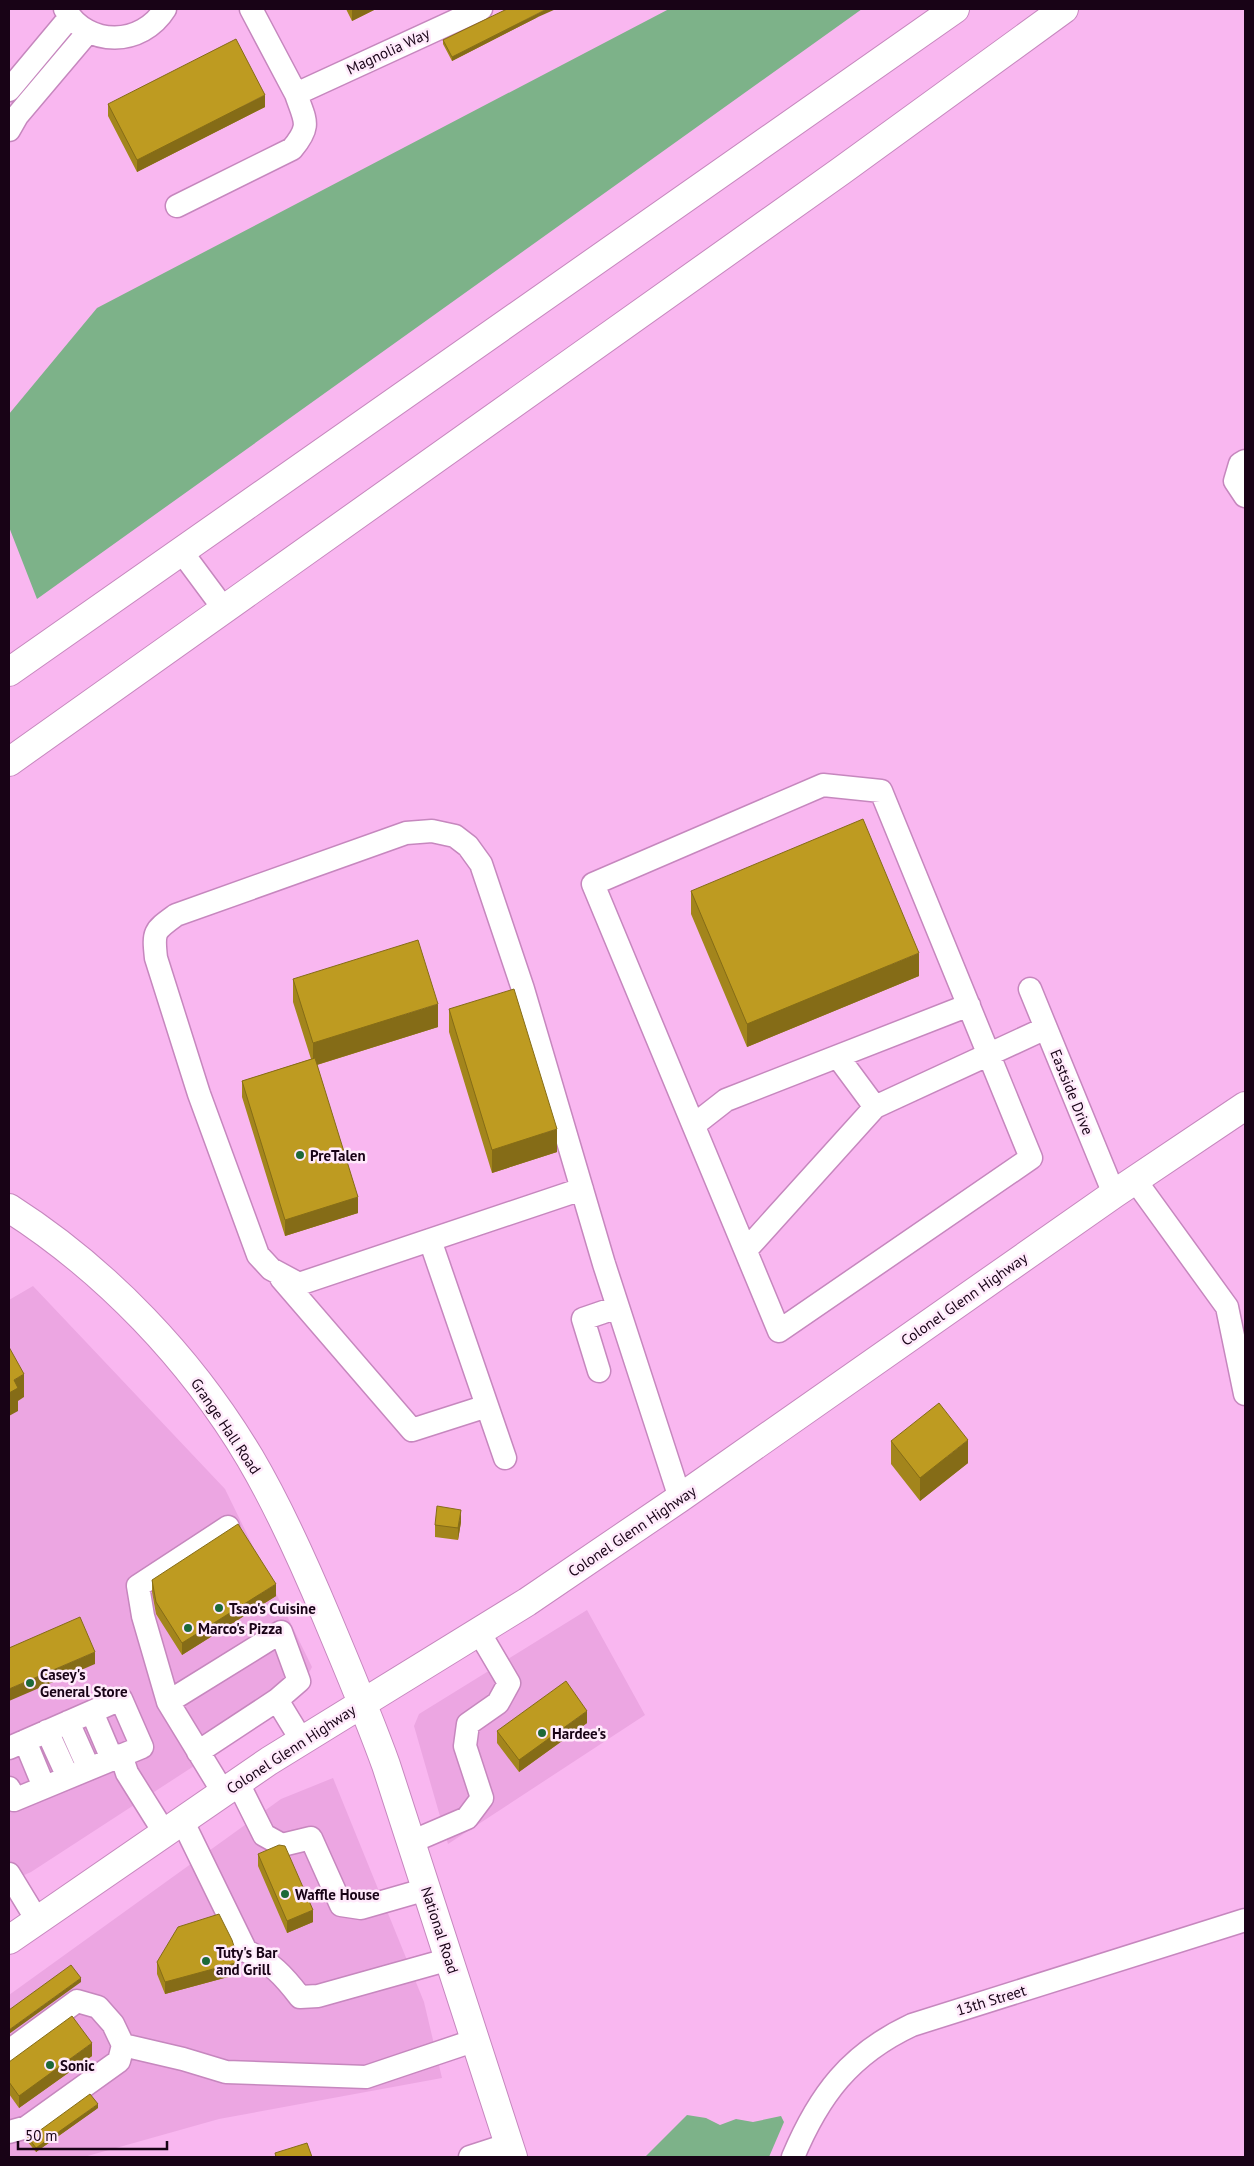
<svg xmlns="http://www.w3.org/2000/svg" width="1254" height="2166" font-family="'PT Sans',sans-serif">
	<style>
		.built { fill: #eca6e2 }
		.green { fill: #7db289 }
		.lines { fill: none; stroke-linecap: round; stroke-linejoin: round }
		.minor-casing { stroke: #c687be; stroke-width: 25 }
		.major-casing { stroke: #c687be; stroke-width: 30 }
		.highway-casing { stroke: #c687be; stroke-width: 30 }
		.minor { stroke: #fff; stroke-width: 22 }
		.major { stroke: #fff; stroke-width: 28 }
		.highway { stroke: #fff; stroke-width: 28 }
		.wall { fill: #a3851c }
		.shaded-wall { fill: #856c17 }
		.building { fill: #be9b21; stroke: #856c17 }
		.poi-dot { fill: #1d6938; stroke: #ffeafb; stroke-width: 2 }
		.labels { text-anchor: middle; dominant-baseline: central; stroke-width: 5; stroke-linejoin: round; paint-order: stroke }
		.street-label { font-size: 15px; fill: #180316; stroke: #ffeafb }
		.poi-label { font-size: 15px; font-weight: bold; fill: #180316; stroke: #ffeafb; text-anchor: start }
	</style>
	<rect width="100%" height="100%" fill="#f9b7f0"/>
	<path class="built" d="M33,1286l192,203 87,178 -18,34 -263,171 -22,10v-582z
		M587,1610l58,105 -197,129 -34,-118 5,-12z
		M333,1778l91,224 18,76 -223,41 -135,38h-75v-162l272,-196z"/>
	<path class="green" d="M669,9h193l-825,590 -28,-72v-113l88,-106z
		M687,2115l19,3 14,7 16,-6 17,3 28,-6 3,6 -15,35h-124z"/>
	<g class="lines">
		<g class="minor-casing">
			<path id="minor" d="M65,9c23,39 77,37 100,0
				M251,9l45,85 185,-85
				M9,90l61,-73
				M9,130l8,-14 71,-84
				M177,206l115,-57c20,-24 13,-28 4,-55
				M1245,461l-5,3 -5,17 10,15
				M181,551l43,58
				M823,785l58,6 150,367 -252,173 -186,-447z
				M1030,989l84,205
				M838,1057l37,50
				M694,1125l32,-25 243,-95
				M1135,1180l92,127 18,87
				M582,1189l-283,95 -28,-15 -13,-14 -59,-161 -43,-136c-3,-27 -2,-27 20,-43l230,-82 26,-2 23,5 13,10 13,18 42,125 81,275 76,234
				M430,1240l75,218
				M746,1250l129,-143 171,-79
				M281,1278l131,152 75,-24
				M599,1371l-16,-52 35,-12
				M168,1702l-25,-86 -5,-30 90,-59
				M92,1712l20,47
				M68,1722l21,47
				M47,1731l21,46
				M25,1741l19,46
				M9,1748l112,-49 21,48 -128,53 -5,-12
				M198,1752l79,-52
				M121,1755l6,18 37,59
				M238,1783l26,52 18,10 29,-7 30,67 20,3 66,-19
				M223,1792l-55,-90 113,-70 18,49 -22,19 25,41
				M182,1820l64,131c26,12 37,24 54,46l18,-1 132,-37
				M411,1842l56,-24 15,-20 -17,-52 3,-22 30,-21 11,-20 -30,-51
				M9,1874l28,46
				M123,2045l60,14 43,13 140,5 110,-37
				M9,2051l68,-50 21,6 15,17 10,21 -4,16 -92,66 -18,5
				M470,2157l40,-13
				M793,2157c26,-62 57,-103 119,-132l333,-105"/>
		</g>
		<g class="major-casing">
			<path id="major" d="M9,1208c97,62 182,151 241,250 30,51 54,105 77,160 20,48 41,97 59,147l127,392
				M9,1940l260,-179 258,-159 153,-104 434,-304 131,-88"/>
		</g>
		<g class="highway-casing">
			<path id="highway" d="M9,672l946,-663
				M9,762l832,-591 223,-162"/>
		</g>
		<use href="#minor" class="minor"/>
		<use href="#major" class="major"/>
		<use href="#highway" class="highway"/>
	</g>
	<path class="wall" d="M346,9h30l-24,12z
		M538,17l-86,44 -9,-17v-4z
		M108,104l157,3 -128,65 -29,-56z
		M691,891l228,85 -172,71 -56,-133z
		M293,979l145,48 -121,38 41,148 -73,23 -43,-139v-16l69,-22 -18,-57z
		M449,1009l108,143 -65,21 -43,-141z
		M891,1441l77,22 -48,38 -29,-37z
		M461,1522l-3,18 -23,-3v-12z
		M152,1580l124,16 -94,59 -26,-41 -4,-22z
		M587,1723l-68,49 -22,-29v-12z
		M258,1854l55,68 -26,11 -29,-67z
		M157,1962l82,12 -74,20 -8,-20z
		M92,2056l-73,52 -10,-14v-32z
		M98,2108l-62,44 -9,-11v-5z"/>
	<path class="shaded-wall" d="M352,9h24l-24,12z
		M547,9h9l-18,8 -86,44v-4z
		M265,95v12l-128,65v-12z
		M919,953v23l-172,71v-23z
		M438,1004v23l-125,39v-23z
		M557,1129v23l-65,21v-23z
		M358,1197v16l-73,23v-16z
		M24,1374v23l-6,4v10l-9,5v-23l5,-13z
		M968,1440v23l-48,38v-23z
		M461,1510v12l-3,18v-12z
		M276,1584v12l-94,59v-12z
		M95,1652v12l-86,37v-12z
		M587,1711v12l-68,49v-12z
		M313,1910v12l-26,11v-12z
		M239,1962v12l-74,20v-12z
		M81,1978v4l-72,52v-4z
		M92,2043v13l-73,52v-12z
		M98,2104v4l-62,44v-4z"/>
	<path class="building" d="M507,9h40l-95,48 -9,-17z
		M236,39l29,56 -128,65 -29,-56z
		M863,819l56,134 -172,71 -56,-133z
		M418,940l20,64 -125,39 -20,-64z
		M514,989l43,140 -65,21 -43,-141z
		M315,1058l43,139 -73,23 -43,-139z
		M9,1347l15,27 -10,6 4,8 -9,5z
		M939,1403l29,37 -48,38 -29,-37z
		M437,1506l24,4 -3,18 -23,-3z
		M238,1524l38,60 -94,59 -26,-41 -4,-22z
		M80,1617l15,35 -86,37v-41z
		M566,1681l21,30 -68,49 -22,-29z
		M279,1845l6,1 28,64 -26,11 -29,-67z
		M219,1914l13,26 7,22 -74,20 -8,-20 21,-35z
		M71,1965l10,13 -72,52v-20z
		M72,2016l20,27 -73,53 -10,-14v-20z
		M90,2094l8,10 -62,44 -9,-12 8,-2z
		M307,2143l5,14h-36l-1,-4z"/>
	<g class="poi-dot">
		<circle cx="300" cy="1155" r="5"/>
		<circle cx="219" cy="1608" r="5"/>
		<circle cx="188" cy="1628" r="5"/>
		<circle cx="30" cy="1683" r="5"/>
		<circle cx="542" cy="1733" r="5"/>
		<circle cx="285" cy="1894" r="5"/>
		<circle cx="206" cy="1961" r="5"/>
		<circle cx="50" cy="2065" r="5"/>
	</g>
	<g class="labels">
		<g class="street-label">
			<text transform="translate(388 51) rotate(-25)">Magnolia Way</text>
			<text transform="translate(1072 1092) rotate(68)">Eastside Drive</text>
			<text transform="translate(964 1299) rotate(-35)">Colonel Glenn Highway</text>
			<text transform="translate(226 1426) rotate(56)">Grange Hall Road</text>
			<text transform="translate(632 1531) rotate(-34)">Colonel Glenn Highway</text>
			<text transform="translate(291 1749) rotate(-33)">Colonel Glenn Highway</text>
			<text transform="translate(440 1930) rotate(72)">National Road</text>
			<text transform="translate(991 2000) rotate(-17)">13th Street</text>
		</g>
		<g class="poi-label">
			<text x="310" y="1155">PreTalen</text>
			<text x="229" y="1608">Tsao's Cuisine</text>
			<text x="198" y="1628">Marco's Pizza</text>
			<text x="40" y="1674">Casey's<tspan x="40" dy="17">General Store</tspan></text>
			<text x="552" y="1733">Hardee's</text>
			<text x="295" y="1894">Waffle House</text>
			<text x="216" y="1952">Tuty's Bar<tspan x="216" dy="17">and Grill</tspan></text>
			<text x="60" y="2065">Sonic</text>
		</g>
	</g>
	<rect width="1254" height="2166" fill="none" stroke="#180316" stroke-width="20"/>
	<path d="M18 2141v8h149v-8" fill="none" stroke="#180316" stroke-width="2.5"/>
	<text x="25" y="2141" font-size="15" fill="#180316" stroke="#ffeafb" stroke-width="4" paint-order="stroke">50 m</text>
</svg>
